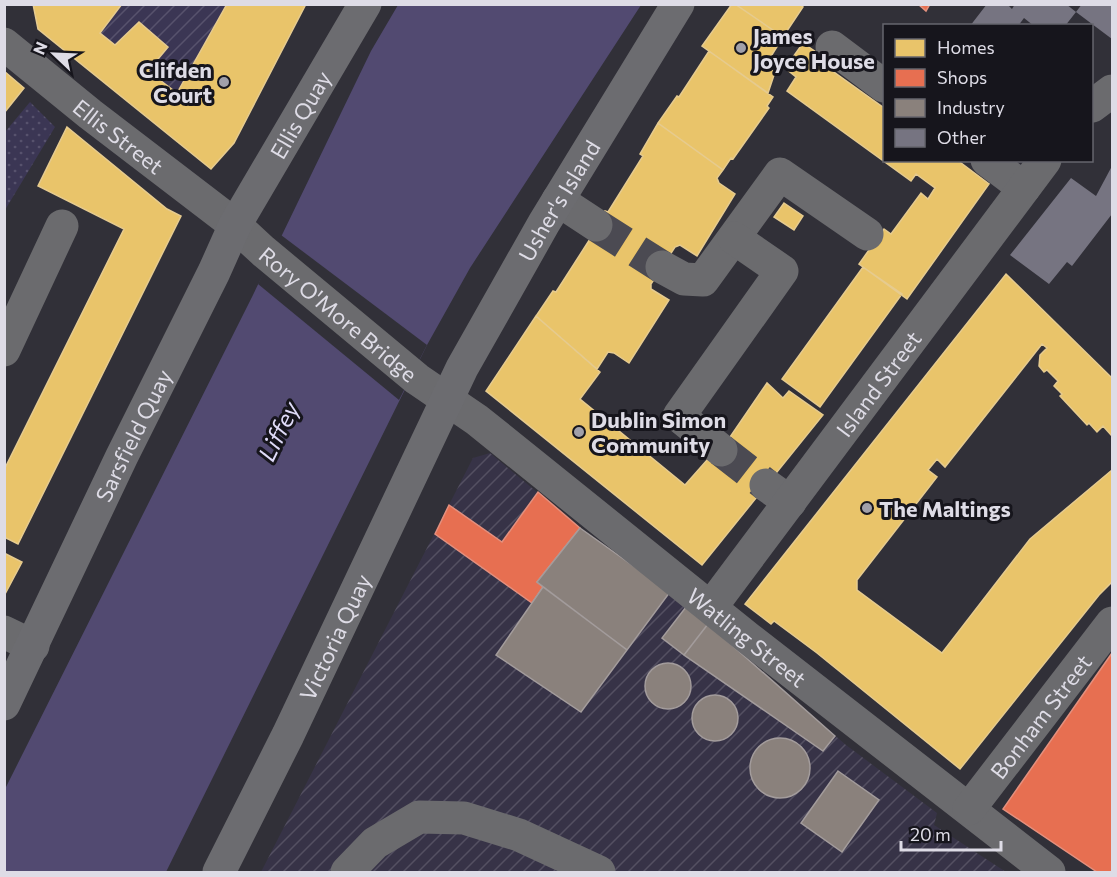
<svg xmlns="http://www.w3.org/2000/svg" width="1117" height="877" font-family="Commissioner,sans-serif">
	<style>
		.industrial { fill: url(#industrial-furrows) }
		.grass { fill: url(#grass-dots) }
		.garden { fill: url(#garden-furrows) }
		.water { fill: #524a71 }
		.pier { fill: #313038 }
		.homes { fill: #e9c46a; stroke: #e6cb8f; stroke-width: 1.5 }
		.shops { fill: #e76f51; stroke: #e4907e; stroke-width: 1.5 }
		.industry { fill: #8a817c; stroke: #a39c9c; stroke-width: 1.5 }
		.building { fill: #767481 }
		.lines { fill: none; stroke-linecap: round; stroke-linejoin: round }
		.minor-tunnel { stroke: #4b4a52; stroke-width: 33; stroke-dasharray: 33 16; stroke-linecap: butt }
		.minor { stroke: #6b6b6e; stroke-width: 33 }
		.major { stroke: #6c6c70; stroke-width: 33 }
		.poi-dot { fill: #a1a0a9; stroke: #16151c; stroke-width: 2 }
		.labels { text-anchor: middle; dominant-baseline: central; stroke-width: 6; stroke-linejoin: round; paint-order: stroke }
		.poi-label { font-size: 22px; font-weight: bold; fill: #dedce6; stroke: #16151c; text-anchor: start }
		.street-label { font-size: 22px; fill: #dedce6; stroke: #16151c }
		.water-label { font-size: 24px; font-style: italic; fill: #dfdbf8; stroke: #16151c }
	</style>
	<defs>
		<pattern id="industrial-furrows" width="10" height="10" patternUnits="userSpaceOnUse" patternTransform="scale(1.5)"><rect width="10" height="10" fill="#373347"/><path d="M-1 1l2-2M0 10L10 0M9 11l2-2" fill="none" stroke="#545062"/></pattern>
		<pattern id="grass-dots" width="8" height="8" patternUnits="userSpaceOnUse" patternTransform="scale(1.5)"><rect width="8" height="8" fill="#3b3654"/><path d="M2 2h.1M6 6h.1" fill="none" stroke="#57526d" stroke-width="1.8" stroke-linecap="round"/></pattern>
		<pattern id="garden-furrows" width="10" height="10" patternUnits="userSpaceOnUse" patternTransform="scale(1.5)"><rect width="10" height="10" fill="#3b3654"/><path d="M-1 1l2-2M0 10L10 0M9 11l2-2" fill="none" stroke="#57526d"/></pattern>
	</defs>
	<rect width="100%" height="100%" fill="#313038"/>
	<path class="industrial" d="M490,453l90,75 90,64 176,153 91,68 -3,12 72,47h-745l212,-414z"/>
	<path class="grass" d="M30,102l25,25 -50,83v-78z"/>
	<path class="garden" d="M122,5h105l-50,88 -29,-22 -9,-49 -24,23 -15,-12z"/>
	<path class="water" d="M398,5h243l-171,263 -43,77 -261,527h-161l-1,-81 248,-494 119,-246z"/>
	<path class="pier" d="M281,235l146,110 -28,55 -141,-116z"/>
	<path class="homes" d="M33,4h89l-22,29 15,12 24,-23 29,25 -20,24 29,22 50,-89h79l-72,139 -23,26 -173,-140z
		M732,4h3l48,33 -18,29 10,6 -7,21 -66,-47z
		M735,4h64l4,3 -20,30z
		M803,43l13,9 -3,5 71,51v52h73l32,24 -82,115 -48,-35 25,-35 7,5 30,-41 7,6 7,-11 -19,-14 -5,7 -124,-90 9,-14 -11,-9z
		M709,51l64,46 -6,9 2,2 -36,51 -2,-1 -8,12 -65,-47 19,-27 2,1z
		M4,71l20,17 -20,25z
		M658,123l65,47 -6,8 2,5 16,11 -38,62 -17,-11 -5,2 -24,37v5l18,11 -40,63 -15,-10 -6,-1 -11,17 -61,-53 17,-25 3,1 34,-53 -2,-1 17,-27 3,1 35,-56 -3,-2z
		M67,127l100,82 14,7 -163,328 -14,-7v-67l120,-241 -86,-43z
		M784,203l19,13 -9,14 -20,-13z
		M863,267l39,27 -82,113 -38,-28z
		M1006,274l106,104v58l-9,-10 -6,6 -8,-9 -2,2 -27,-29 2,-2 -8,-8 4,-5 -11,-11 -3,2 -5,-6 1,-11 7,-7 -5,-4 -97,123 -8,-8 -9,11 9,7 -80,103v10l85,63 88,-114 82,-69v112l-13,13 -139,174 -143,-116 -43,-32 -3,3 -26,-20z
		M536,316l64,56 -20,27 105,86 23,-26 5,3 54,-79 16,15 6,-7 34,24 -121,150 -216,-174z
		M4,553l18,9 -18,34z"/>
	<path class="shops" d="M918,4h12l-4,7z
		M538,492l42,36 -43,54 6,5 -11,16 -97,-69 14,-29 53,37z
		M1112,653v219h-15l-94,-63z"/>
	<path class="industry" d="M580,528l90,64 -43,58 -90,-68z
		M543,587l84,63 -46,62 -85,-57z
		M686,607l22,17 -24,31 -22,-17z
		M708,624l127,112 -12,15 -139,-96z
		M645 686a23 23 0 1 1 46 0a23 23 0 1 1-46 0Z
		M692 718a23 23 0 1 1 46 0a23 23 0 1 1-46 0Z
		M750 768a30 30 0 1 1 60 0a30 30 0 1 1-60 0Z
		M838,771l41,29 -37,52 -41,-29z"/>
	<path class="building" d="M987,4h20l5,5 3,-5h51l10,8 -11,14h-31l-10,-8 -6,8h-48z
		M1082,4h30v35l-36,-27z
		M1112,166v48l-40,52 -5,-4 -18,22 -39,-29 61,-77 25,18z"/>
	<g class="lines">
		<path class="minor-tunnel" d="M596,225l66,42
			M721,450l45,35"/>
		<g class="minor">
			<path id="s1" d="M4,44l86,70 145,111 28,26 154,128 60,41 271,218 301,234"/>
			<path d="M832,47l52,39"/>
			<path d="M1092,106l20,-15"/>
			<path d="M987,160l37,28"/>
			<path d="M558,200l38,25"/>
			<path d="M662,267l22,12 19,1 77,-106 87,60"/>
			<path d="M4,350l58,-124"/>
			<path d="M721,450l-42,-34 103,-145 -48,-33"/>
			<path d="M766,485l24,17"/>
			<path id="s2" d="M711,607l334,-447"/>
			<path d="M4,632l29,14"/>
			<path id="s3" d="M969,809l143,-186"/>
			<path d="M347,872l28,-29 44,-26 45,1 55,17 80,37"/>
		</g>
		<g class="major">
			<path id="s4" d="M4,704l118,-248 92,-184 21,-47 130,-221"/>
			<path id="s5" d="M219,872l69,-137 174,-367 82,-145 134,-219"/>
		</g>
	</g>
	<g class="poi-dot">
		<circle cx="741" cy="48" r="6"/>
		<circle cx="224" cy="82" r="6"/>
		<circle cx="579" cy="432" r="6"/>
		<circle cx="867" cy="508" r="6"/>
	</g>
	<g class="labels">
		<g class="poi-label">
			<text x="753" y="35">James<tspan x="753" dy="25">Joyce House</tspan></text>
			<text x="212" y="69" text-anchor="end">Clifden<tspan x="212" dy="25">Court</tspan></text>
			<text x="591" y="419">Dublin Simon<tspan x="591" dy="25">Community</tspan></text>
			<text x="879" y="508">The Maltings</text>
		</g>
		<g class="street-label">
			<text stroke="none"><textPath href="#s4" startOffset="660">Ellis Quay</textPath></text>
			<text stroke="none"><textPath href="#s1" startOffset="147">Ellis Street</textPath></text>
			<text stroke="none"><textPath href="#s5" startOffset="753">Usher's Island</textPath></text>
			<text stroke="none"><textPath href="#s1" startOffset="430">Rory O'More Bridge</textPath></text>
			<text stroke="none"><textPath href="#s2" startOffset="279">Island Street</textPath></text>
			<text stroke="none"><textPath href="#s4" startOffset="298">Sarsfield Quay</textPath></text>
			<text stroke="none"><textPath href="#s5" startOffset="262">Victoria Quay</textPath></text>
			<text stroke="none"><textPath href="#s1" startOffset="951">Watling Street</textPath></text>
			<text stroke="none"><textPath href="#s3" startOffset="117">Bonham Street</textPath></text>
		</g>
		<g class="water-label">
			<text transform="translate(278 431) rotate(-64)">Liffey</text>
		</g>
	</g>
	<rect width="1117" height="877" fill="none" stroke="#dedce6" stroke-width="12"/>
	<rect x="883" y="24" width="210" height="138" fill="#16151c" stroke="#66656d" stroke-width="1.5"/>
	<rect x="895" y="39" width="30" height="18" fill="#e9c46a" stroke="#66656d" stroke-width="1.5"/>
	<text x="937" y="54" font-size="18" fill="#dedce6">Homes</text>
	<rect x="895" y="69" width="30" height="18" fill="#e76f51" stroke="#66656d" stroke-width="1.5"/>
	<text x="937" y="84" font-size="18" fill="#dedce6">Shops</text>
	<rect x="895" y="99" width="30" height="18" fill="#8a817c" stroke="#66656d" stroke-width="1.5"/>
	<text x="937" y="114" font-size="18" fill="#dedce6">Industry</text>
	<rect x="895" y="129" width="30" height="18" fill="#767481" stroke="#66656d" stroke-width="1.5"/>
	<text x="937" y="144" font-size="18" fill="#dedce6">Other</text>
	<g transform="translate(54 54) rotate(293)" stroke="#16151c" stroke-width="4.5" paint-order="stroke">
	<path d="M0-4.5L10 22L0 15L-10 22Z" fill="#dedce6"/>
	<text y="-9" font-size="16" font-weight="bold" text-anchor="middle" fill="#dedce6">N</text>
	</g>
	<path d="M901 841v9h100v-9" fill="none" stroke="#dedce6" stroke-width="3"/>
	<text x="910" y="841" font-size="18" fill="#dedce6" stroke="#16151c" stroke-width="4.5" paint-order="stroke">20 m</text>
</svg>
